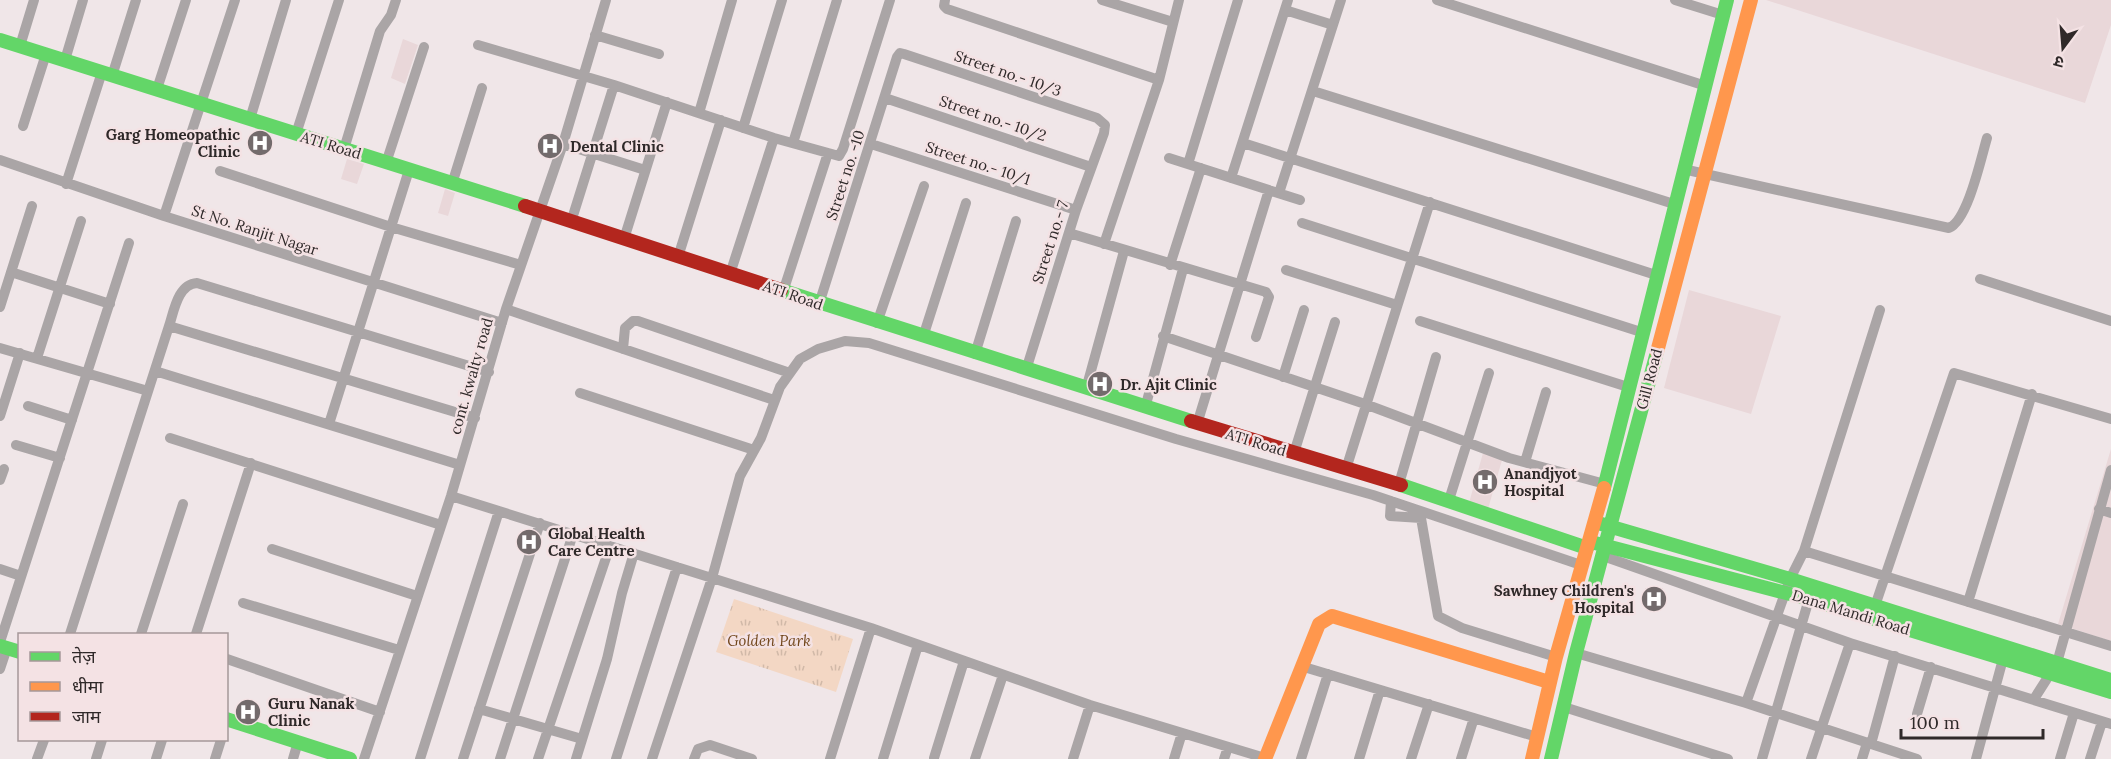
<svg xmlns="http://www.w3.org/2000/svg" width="2111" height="759" font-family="Lora,'Noto Sans Devanagari',serif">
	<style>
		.built { fill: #e9d7d9 }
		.grass { fill: url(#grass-tufts) }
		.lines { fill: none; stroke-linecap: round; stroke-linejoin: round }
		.street { stroke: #aaa5a6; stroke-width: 10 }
		.fast { stroke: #63d668; stroke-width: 14 }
		.slow { stroke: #ff974d; stroke-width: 14 }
		.jam { stroke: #b3261e; stroke-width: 14 }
		.labels { text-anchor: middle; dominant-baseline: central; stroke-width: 5; stroke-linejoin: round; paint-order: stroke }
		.street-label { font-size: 15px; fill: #2f2929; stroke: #f4e2e4 }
		.poi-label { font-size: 15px; font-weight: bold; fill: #2f2929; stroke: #f4e2e4; text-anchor: start }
		.park-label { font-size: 15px; font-style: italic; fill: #73481e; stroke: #f4e2e4 }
	</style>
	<defs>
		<pattern id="grass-tufts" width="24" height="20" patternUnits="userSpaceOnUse" patternTransform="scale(1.5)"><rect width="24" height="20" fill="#f3d7c4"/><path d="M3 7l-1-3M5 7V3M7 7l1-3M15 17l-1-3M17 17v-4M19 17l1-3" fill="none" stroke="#d1b9a8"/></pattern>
	</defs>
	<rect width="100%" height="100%" fill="#f0e6e8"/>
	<path class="built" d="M1766,0h345v25l-26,78z
		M403,39l15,6 -13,39 -14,-6z
		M347,159l17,5 -7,20 -16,-5z
		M445,189l10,4 -7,23 -10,-3z
		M1689,290l92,26 -30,98 -87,-26z
		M2111,449v192l-53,-17z
		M1483,453l19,7 -14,49 -19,-6z"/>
	<path class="grass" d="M734,599l119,40 -17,53 -120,-40z"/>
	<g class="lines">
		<path class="street" d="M945,0l-1,6 3,3 212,71
			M1102,0l71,22
			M1437,0l269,86
			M1675,0l48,15
			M1285,10l48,15
			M595,35l64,19
			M478,45l136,40 160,53 65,18 4,-7 47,-149
			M20,46l14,-46
			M65,60l18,-60
			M112,76l24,-76
			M157,89l29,-89
			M1313,91l361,113
			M885,98l206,69
			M699,113l33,-113
			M250,119l36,-119
			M23,126l23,-72
			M743,128l39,-128
			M296,134l43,-134
			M793,143l44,-143
			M1243,143l413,132
			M563,144l82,26
			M871,144l205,66
			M344,149l36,-118 11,-16 5,-15
			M1169,158l131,42
			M0,160l164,56 338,107
			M386,163l38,-116
			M1188,164l50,-164
			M1683,169l266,59c19,-8 32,-70 38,-90
			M220,171l171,56 130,38
			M1231,178l57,-178
			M66,184l36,-112
			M452,184l30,-96
			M1279,193l62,-193
			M164,216l71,-216
			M571,222l43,-137
			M1302,223l339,109
			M1069,233l197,59 3,5 -13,40
			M624,239l43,-137
			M1104,244l55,-164 20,-80
			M678,257l43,-137
			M1170,265l31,-97
			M1286,270l111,35
			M11,272l99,32
			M730,274l44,-136
			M1980,279l131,42
			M783,292l45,-139
			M819,304l78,-247 3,-4 4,1 193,64 8,7 -1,8 -28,77 -50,160
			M0,307l32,-101
			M506,309l268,91
			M1420,321l208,66
			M877,323l47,-137
			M169,326l306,92
			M1163,336l202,68 144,54 96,26
			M923,337l43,-134
			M0,348l148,43
			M623,349l2,-21 8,-7h5l149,51
			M975,354l41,-133
			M37,358l44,-137
			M155,371l305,94
			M1283,377l21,-67
			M1086,389l38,-138
			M580,393l174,57
			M28,406l44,14
			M1145,408l38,-139
			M0,416l20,-63
			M329,424l80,-254
			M1197,424l72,-234
			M170,438l271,87
			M16,445l44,13
			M1294,453l41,-131
			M1525,462l21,-70
			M1346,469l84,-267
			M0,480l4,-11
			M1399,484l37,-127
			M451,496l420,132 219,77 175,53
			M1449,500l40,-127
			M1391,501l-1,15 31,2 17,98 24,12 94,29
			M2099,509l12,4
			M272,549l145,47
			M1804,551l307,95
			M1603,556l247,87 -39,116
			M0,569l21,7
			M1968,602l64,-208
			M243,603l156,47
			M1875,606l79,-233 157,46
			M70,634l99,-308c5,-15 9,-42 28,-43l292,89
			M141,634l42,-130
			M196,634l55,-171
			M0,642l129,-399
			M1850,643l261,81
			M1576,653l170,50 171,56
			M227,659l153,53
			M1304,667l233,70
			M0,669l7,-21
			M2034,699l23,-36 54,-193
			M1746,703l44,-124 14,-28 76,-241
			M1564,707l164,52
			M479,709l103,30
			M1917,714l14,-47
			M934,758l30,-97
			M37,759l7,-19
			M96,759l6,-19
			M156,759l6,-19
			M215,759l6,-19
			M293,759l5,-17
			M364,759l87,-263 55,-187 57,-165 43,-144
			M420,759l79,-248
			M463,759l77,-236
			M500,759l73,-225
			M538,759l72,-213
			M576,759l31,-100 15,-66 12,-40
			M616,759l61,-192
			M652,759l60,-181 28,-102 21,-38 19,-51 20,-28 18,-10 27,-8 24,2 307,96 197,56 208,70
			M694,759l4,-10 12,-4 42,14
			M830,759l41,-131
			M883,759l35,-114
			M975,759l28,-84
			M1073,759l17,-54
			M1174,759l8,-26
			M1224,759l4,-12
			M1301,759l27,-85
			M1359,759l21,-69
			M1411,759l18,-55
			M1461,759l13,-41
			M1762,759l47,-160
			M1862,759l5,-16 4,1 24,-88
			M1976,759l27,-100
			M2060,759l14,-46
			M2090,759l12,-37"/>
		<path class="fast" d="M0,40l525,166
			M781,290l410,131
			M1401,485l186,63
			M1604,488l123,-488
			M1598,523l192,56 321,101
			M1595,543l214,56 302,93
			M0,646l20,6
			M226,719l124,40
			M1551,759l25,-106 81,-301"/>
		<path class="slow" d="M1657,352l94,-352
			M1265,759l54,-135 13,-8 217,66
			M1532,759l24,-102 48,-169"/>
		<path class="jam" d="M525,206l256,84
			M1191,421l210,64"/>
	</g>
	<defs>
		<g id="hospital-disc" transform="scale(1.35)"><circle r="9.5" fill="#736b6c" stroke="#f4e2e4"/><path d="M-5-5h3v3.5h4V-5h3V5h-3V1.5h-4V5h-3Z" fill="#fff"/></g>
	</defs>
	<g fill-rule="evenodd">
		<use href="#hospital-disc" x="260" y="143"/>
		<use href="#hospital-disc" x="550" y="146"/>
		<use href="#hospital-disc" x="1100" y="384"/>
		<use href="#hospital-disc" x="1485" y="482"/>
		<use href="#hospital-disc" x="529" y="542"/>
		<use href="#hospital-disc" x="1654" y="599"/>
		<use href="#hospital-disc" x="248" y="712"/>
	</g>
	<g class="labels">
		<g class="street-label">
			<text transform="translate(1008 73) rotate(19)">Street no.- 10/3</text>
			<text transform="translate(993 118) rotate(19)">Street no.- 10/2</text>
			<text transform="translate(331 145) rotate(17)">ATI Road</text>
			<text transform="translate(978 163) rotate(18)">Street no.- 10/1</text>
			<text transform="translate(845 175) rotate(-72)">Street no. -10</text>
			<text transform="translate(255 230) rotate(18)">St No. Ranjit Nagar</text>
			<text transform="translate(1050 242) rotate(-72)">Street no.- 7</text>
			<text transform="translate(793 295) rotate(19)">ATI Road</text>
			<text transform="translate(471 376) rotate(-74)">cont. kwalty road</text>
			<text transform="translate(1649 379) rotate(-75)">Gill Road</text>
			<text transform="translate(1256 442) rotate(17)">ATI Road</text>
			<text transform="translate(1851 612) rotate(17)">Dana Mandi Road</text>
		</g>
		<g class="poi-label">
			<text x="240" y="134" text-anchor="end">Garg Homeopathic<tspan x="240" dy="17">Clinic</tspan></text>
			<text x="570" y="146">Dental Clinic</text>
			<text x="1120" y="384">Dr. Ajit Clinic</text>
			<text x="1504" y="473">Anandjyot<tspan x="1504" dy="17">Hospital</tspan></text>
			<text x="548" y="533">Global Health<tspan x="548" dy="17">Care Centre</tspan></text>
			<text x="1634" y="590" text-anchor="end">Sawhney Children's<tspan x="1634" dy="17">Hospital</tspan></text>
			<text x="268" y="703">Guru Nanak<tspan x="268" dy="17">Clinic</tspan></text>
		</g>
		<g class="park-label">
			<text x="769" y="640">Golden Park</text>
		</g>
	</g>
	<rect x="18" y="633" width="210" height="108" fill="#f4e2e4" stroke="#a59899" stroke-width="1.5"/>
	<rect x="30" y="652" width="30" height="9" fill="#63d668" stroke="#a59899" stroke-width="1.5"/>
	<text x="72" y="663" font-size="18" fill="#2f2929">तेज़</text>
	<rect x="30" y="682" width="30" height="9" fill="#ff974d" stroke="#a59899" stroke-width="1.5"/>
	<text x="72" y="693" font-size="18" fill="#2f2929">धीमा</text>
	<rect x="30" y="712" width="30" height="9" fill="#b3261e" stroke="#a59899" stroke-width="1.5"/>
	<text x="72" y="723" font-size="18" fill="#2f2929">जाम</text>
	<g transform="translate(2063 48) rotate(196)" stroke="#f4e2e4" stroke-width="4.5" paint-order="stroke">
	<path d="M0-4.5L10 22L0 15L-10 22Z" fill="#2f2929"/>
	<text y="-9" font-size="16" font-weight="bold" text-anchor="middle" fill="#2f2929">उ</text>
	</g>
	<path d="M1901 729v9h142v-9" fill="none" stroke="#2f2929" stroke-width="3"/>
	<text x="1910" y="729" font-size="18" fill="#2f2929" stroke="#f4e2e4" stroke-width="4.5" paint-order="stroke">100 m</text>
</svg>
